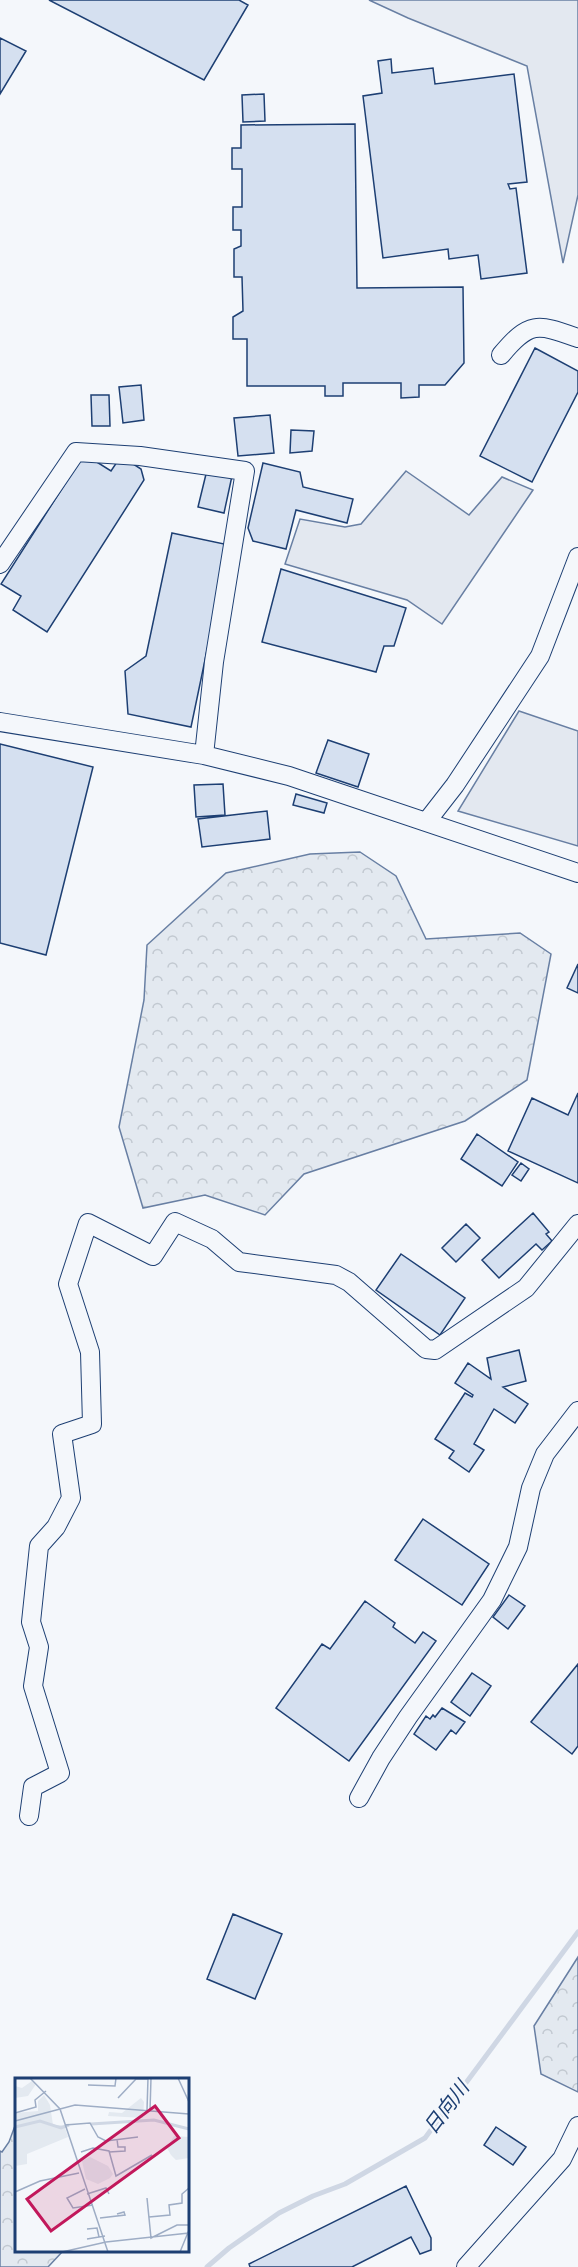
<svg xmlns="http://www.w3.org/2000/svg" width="578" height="2267" font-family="'Varela Round','Noto Sans JP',sans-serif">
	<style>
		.forest { fill: url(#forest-crowns); stroke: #687fa3; stroke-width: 1.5 }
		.parking { fill: #e3e8f0; stroke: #687fa3; stroke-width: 1.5 }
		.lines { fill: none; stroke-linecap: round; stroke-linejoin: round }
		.stream { stroke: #cfd7e4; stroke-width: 5 }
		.building { fill: #d5e0f0; stroke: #1d3f73; stroke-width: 1.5 }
		.minor-casing { stroke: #1d3f73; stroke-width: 20 }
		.minor { stroke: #f4f7fb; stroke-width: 18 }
		.labels { text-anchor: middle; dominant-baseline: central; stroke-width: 4.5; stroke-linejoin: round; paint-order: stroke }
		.water-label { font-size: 20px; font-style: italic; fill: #1d3f73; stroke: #f4f7fb }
		.inset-river { fill: none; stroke: #cfd7e4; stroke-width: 3 }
		.inset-road { fill: none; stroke: #9eadc5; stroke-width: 1.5 }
		.view { fill: #c2185b; fill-opacity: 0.15; stroke: #c2185b; stroke-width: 3 }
		.inset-edge { fill: none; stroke: #1d3f73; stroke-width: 3 }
	</style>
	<defs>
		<pattern id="forest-crowns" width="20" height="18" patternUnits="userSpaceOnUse" patternTransform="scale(1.5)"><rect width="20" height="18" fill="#e3e9f0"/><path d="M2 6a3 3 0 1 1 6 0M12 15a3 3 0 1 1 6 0" fill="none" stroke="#c2c9d1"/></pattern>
	</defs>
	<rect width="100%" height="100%" fill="#f4f7fb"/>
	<path class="forest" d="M360,852l36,24 30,63 94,-6 31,21 -24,126 -62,41 -161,53 -39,41 -60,-20 -62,13 -24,-81 25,-127 3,-55 79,-72 84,-19z
		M578,1957v135l-37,-18 -7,-48z
		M16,2123v127l47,1 -15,16h-48v-116l2,1 7,-10z"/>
	<path class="parking" d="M369,0h209v195l-15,68 -36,-197 -119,-48z
		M406,471l63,44 33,-38 31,13 -91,134 -35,-24 -122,-36 15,-45 45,8 16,-3z
		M519,711l59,20v115l-120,-35z"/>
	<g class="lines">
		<path class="stream" d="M207,2267l22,-19 50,-35 34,-17 32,-12 80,-46 153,-206"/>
	</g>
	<path class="building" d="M49,0h190l9,5 -44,75z
		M0,38l26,13 -26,43z
		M391,59l1,14 41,-5 2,16 79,-10 13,108 -19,2 2,5 6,-1 11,85 -46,6 -3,-24 -29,4 -1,-10 -65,9 -20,-162 19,-3 -4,-32z
		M264,94l1,27 -22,1 -1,-27z
		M355,124l2,164 106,-1 1,76 -19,22h-26v12l-18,1v-15h-58v13h-18v-10h-78v-47h-14v-22l10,-6 -1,-34h-8v-28l7,-3v-16h-8v-23h9v-38h-10v-21h9v-23z
		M535,348l43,23v21l-46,90 -52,-26z
		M141,385l3,35 -21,3 -4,-36z
		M91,395h18l1,31h-18z
		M270,415l4,38 -36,3 -4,-38z
		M291,430l23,1 -2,20 -22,2z
		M84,454l27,17 10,-15 20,13 3,11 -97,152 -34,-22 8,-14 -20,-12z
		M263,463l37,9 3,15 50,12 -6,24 -51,-13 -10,39 -33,-8 -5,-13z
		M207,470l25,6 -8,37 -26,-6z
		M172,533l57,12 -38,182 -63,-13 -3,-43 21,-15z
		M281,569l125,39 -12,38h-10l-8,26 -114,-30z
		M328,740l41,14 -11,33 -42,-14z
		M0,744l93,23 -47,188 -46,-12z
		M223,784l2,31 -29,2 -2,-32z
		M296,794l31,9 -3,10 -31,-8z
		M267,811l3,28 -68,8 -4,-28z
		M578,964v29l-11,-5z
		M578,1093v90l-70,-32 24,-53 36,17z
		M477,1134l41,28 -16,24 -41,-27z
		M521,1163l8,6 -8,12 -9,-6z
		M533,1213l16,19 -3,2 6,7 -10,9 -6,-6 -37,34 -17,-18z
		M466,1224l14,14 -24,24 -14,-14z
		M401,1254l64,44 -25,37 -64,-45z
		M519,1350l7,31 -23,6 25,17 -13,19 -21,-14 -20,35 10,6 -15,22 -20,-14 5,-7 -19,-12 30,-46 7,4 1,-2 -18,-12 13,-20 23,16 -4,-21z
		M423,1519l66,45 -27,41 -67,-45z
		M509,1595l16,11 -17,23 -15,-12z
		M365,1601l30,22 -2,4 22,16 8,-11 13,9 -87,120 -73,-53 46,-64 8,5z
		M578,1664v82l-6,8 -41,-32z
		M472,1673l19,13 -21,30 -19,-14z
		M442,1708l23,14 -9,12 -5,-4 -15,20 -22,-16 12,-18 4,3 3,-4 2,2z
		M233,1914l49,20 -27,65 -48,-20z
		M496,2127l30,20 -13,18 -29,-20z
		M406,2186l25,52v12l-11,4 -9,-17 -59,30h-102l-1,-3z"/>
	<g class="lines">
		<g class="minor-casing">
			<path id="minor" d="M501,355c29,-35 37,-31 77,-17
				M0,564l76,-112 64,4 105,15 -31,191 -10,93
				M0,722l204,33 85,21 289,97
				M427,821l28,-36 85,-129 38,-99
				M359,1798l22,-40 27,-41 84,-117 26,-53 13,-59 14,-34 33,-43
				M29,1816l4,-29 27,-14 -27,-87 6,-39 -8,-25 8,-76 17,-19 15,-29 -9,-64 30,-10 -2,-72 -22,-68 20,-61 65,33 22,-34 37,17 27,23 97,13 13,7 77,67 9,1 91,-62 52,-64
				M466,2267l96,-108 16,-33"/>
		</g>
		<use href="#minor" class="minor"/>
	</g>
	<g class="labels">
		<g class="water-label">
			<text transform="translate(447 2108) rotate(-53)">日向川</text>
		</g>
	</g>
	<g transform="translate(15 2078)">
		<rect width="174" height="174" fill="#f4f7fb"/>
		<path d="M17,3l4,3 -8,12 -13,2v-12l7,2zM29,17l6,10 3,20h11l4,12 -41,17v10l-12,2v-53l23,-2v-10zM126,20l3,4 -1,16 -35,-2 1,-4 13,1zM159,58l15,1v21l-13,2 -5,-5 -4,-7zM75,79l18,9 5,8 -3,4 -12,6 -12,-5 -4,-18z" fill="#e3e9f0"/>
		<path class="inset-river" d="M76,46l63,-4 35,9M0,49l25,-6 21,7 8,-3"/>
		<path class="inset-road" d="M15,0l30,31 48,143M163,0l11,24M73,7l27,1 1,-8M103,20l18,-19h12M132,32l1,-32M135,33l1,-33M0,35l21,-6 -1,-7 11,-9M0,43l60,-16 114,9M50,47l25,-2 8,14 8,4 32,-4M66,74l12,-4 16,3 7,25 36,-21M94,74l16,-1v-4h-7l-1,-8M70,111l-18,9 6,10 20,-3M0,114l25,-11 39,-8M72,116l19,-6 3,6M132,120l4,40 26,-13h12M134,139l21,-2 -1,-10 13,-2v-9l7,-6M85,140l25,-3 -1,-3 -7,2M72,151l10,-1 2,9M72,161l18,-3M47,174l44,-10 83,-9M165,174l9,-22"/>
		<path class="view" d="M140,28l24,32 -128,93 -24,-32z"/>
		<rect width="174" height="174" class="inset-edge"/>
	</g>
</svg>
